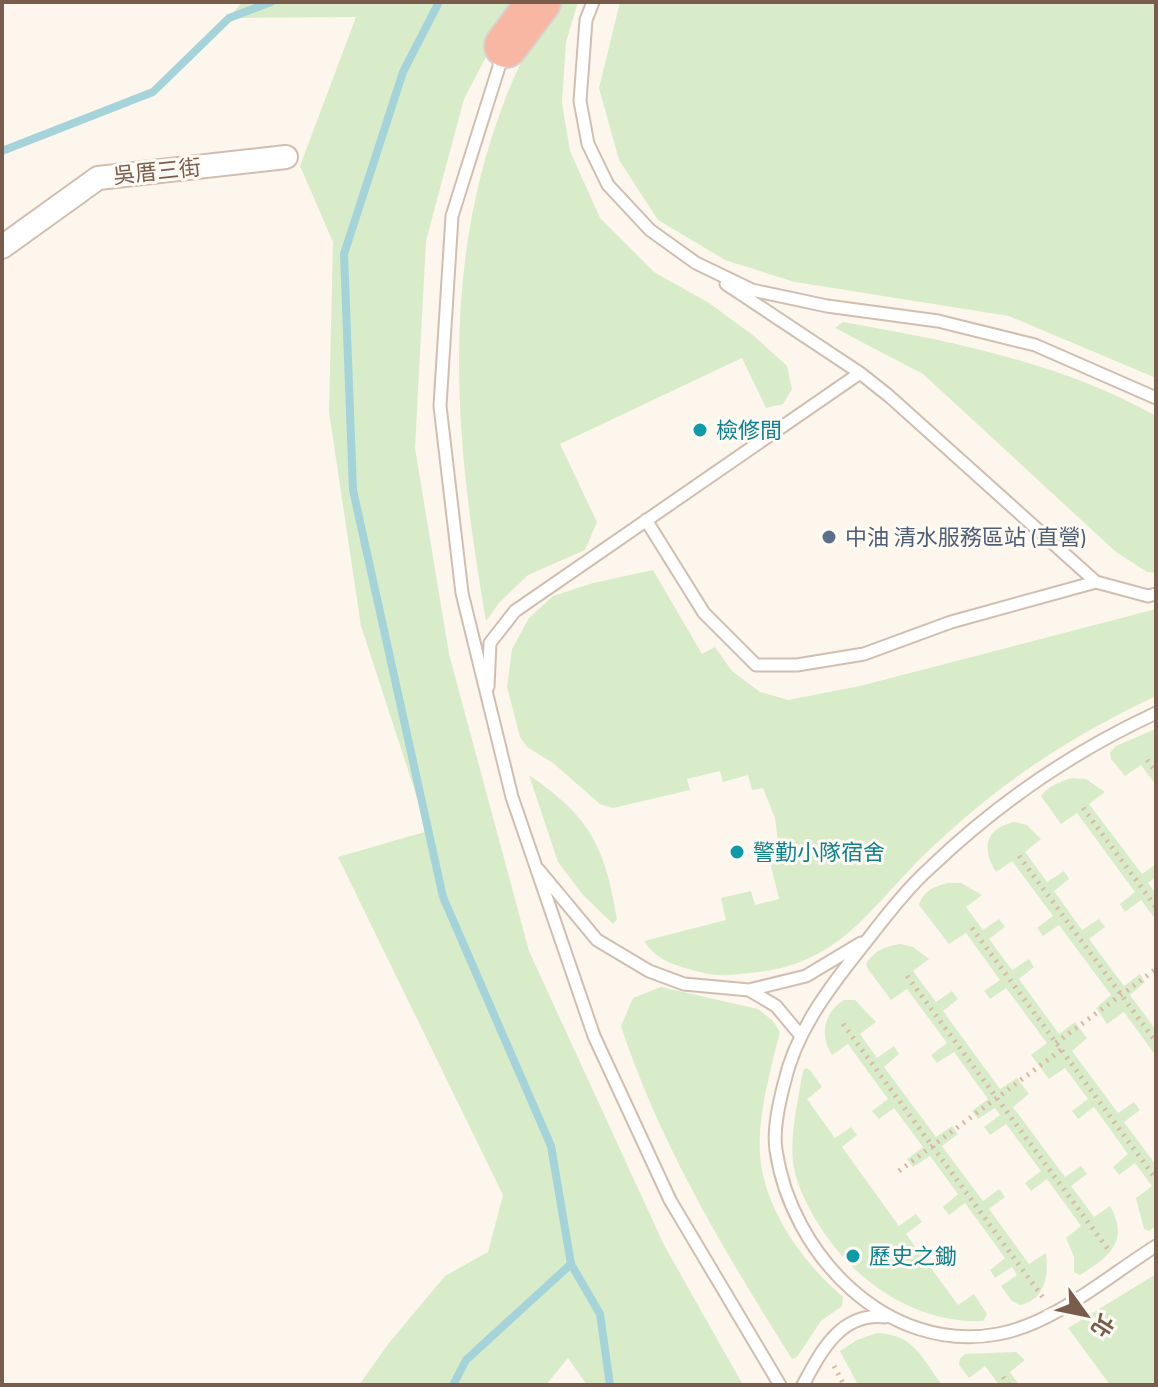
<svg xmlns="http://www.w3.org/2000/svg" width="1158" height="1387" font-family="'Titillium Web','Noto Sans TC',sans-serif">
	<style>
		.green { fill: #d8ecc9 }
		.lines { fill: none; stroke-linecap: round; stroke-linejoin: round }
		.stream { stroke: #a5d3da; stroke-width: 8 }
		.service-casing { stroke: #d1beb0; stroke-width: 15 }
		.minor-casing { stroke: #d1beb0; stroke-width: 26 }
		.motorway-casing { stroke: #dad1cd; stroke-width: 46 }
		.path { stroke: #d9b8a5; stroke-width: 5; stroke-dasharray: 2 6; stroke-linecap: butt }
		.service { stroke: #fff; stroke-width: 11 }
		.minor { stroke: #fff; stroke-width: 22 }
		.motorway { stroke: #f7b7a3; stroke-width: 42 }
		.culture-dot { fill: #0f9aa8; stroke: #fffaf3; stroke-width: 3 }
		.service-dot { fill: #5c6f8a; stroke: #fffaf3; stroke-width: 3 }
		.labels { text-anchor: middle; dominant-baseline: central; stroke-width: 6; stroke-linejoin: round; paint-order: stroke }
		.street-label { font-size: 22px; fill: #7a5c4d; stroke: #fffaf3 }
		.culture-label { font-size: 22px; fill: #0d838f; stroke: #fffaf3; text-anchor: start }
		.service-label { font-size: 22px; fill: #4e5e75; stroke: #fffaf3; text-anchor: start }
	</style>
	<rect width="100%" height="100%" fill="#fdf6ec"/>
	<path class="green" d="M242,2h273l-51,97 -38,142 -11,207 34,206 80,297 135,294 79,140h-156l-19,-27 -22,27h-187l30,-42 56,-67 43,-24 15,-57 -165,-338 90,-26 -67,-205 -32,-214 4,-170 -33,-76 56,-149 -127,1z
		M553,2h25l-12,40 -4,61 8,48 30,67 54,54 55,31 45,33 33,30 5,23 -9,15 -17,4 -24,-50 -182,86 37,78 -12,28 -57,25 -29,28 -13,18c-31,-181 -48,-351 21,-527 13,-32 30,-62 46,-92z
		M620,2h536v376l-147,-62 -214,-34 -70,-22 -67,-40 -39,-60 -20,-72z
		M843,322c107,19 217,40 313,94v157l-9,-1 -31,-20 -193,-178 -88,-46z
		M653,570l49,84 13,-7 17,24 28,21 28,8 72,-14 296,-77v87c-59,28 -116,61 -167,102 -22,17 -44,37 -64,56 -58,57 -86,112 -176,119 -17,2 -32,4 -49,-1 -23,-6 -42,-10 -56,-31l82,-21 -5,-22 30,-7 4,14 24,-6 -11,-45 11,-3 -4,-33 -12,-30 -11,2 -4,-15 -25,7 -3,-11 -33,8 3,11 -77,18 -13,-4 -47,-41 -26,-16 -7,-10 -13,-50 5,-38 17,-31 24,-22 40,-13z
		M1153,730h3v23l-2,2 2,4v26l-15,-20 -16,11 -14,-17 -1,-7 6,-6z
		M529,775c61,42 76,71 88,144l-4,5 -30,-29 -25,-33z
		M1072,778l14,1 19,13 -16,12 53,70 14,-10v13l-8,6 8,11v26l-15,-20 -16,12 -5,-8 15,-12 -58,-79 -16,11 -20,-28c7,-10 20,-15 31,-18z
		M1015,822l12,3 14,14 -16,13 22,30 17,-11 5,8 -15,12 28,39 17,-11 6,8 -16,12 35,47 16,-12 5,8 -15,13 26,35v26l-32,-44 -17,12 -11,-16 15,-13 -52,-70 -16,11 -6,-8 16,-12 -41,-55 -16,11c-15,-24 -11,-44 19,-50z
		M947,883h14l21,12 -16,12 17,23 16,-11 6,8 -16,12 23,31 17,-11 5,8 -15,12 40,55 16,-12 12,16 -15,13 46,62 16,-11 6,8 -16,12 32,43v61l-7,5 -5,-2 -8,-31 16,-12 -17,-23 -16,12 -6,-8 15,-13 -34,-47 -16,12 -6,-8 16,-12 -23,-31 -16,11 -18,-24 16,-12 -41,-55 -16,11 -6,-8 16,-11 -34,-47 -17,11 -30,-39c4,-14 15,-18 28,-22z
		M900,944l13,3 16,12 -16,12 23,31 16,-11 6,8 -15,12 57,78 17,-11 12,16 -16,13 52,70 16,-11 6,8 -16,12 23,31 16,-11c20,36 -1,51 -30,69l-6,-3v-15l-8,-19 15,-12 -34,-47 -16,12 -6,-8 16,-12 -35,-47 -16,11 -6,-8 16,-12 -5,-7 -17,11 -6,-8 16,-12 -34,-47 -17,11 -6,-8 16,-12 -40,-54 -16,11 -23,-31 -2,-5c9,-14 18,-17 34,-20z
		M661,987l97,22 15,12 7,11c-9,35 -23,87 -20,123 4,54 43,108 83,142l-1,9 -21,15 -24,36 -5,2c-66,-105 -132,-214 -171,-333l12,-28z
		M844,1000h11l21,22 -16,12 17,24 17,-12 5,8 -15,13 52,70 16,-11 6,8 -16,12 41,55 16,-12 6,8 -16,12 40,55 17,-11c3,23 -1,47 -26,52l-8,-4 -11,-15 16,-11 -5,-8 -17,11 -5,-8 15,-12 -40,-55 -16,12 -6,-8 15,-13 -28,-38 -17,11 -6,-8 16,-12 -29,-39 -15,11 -7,-8 16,-12 -40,-55 -16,11c-13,-19 -8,-43 12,-55z
		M806,1068l4,2 12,17 -15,12 28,39 16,-11 6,8 -15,12 57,79 17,-12 6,8 -16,12 52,71 16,-11 13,20 -4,7c-72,3 -136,-45 -170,-106 -9,-16 -17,-33 -20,-52 -3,-30 5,-62 10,-92z
		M1156,1274v111h-46l-42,-57z
		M877,1333c38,2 44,24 65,52h-84l-18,-34 17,-11z
		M1016,1352l9,8 -15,12 9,13h-20l-14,-19 -16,12 -10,-13 1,-7 5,-4z"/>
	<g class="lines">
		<path class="stream" d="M439,2l-36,70 -59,182 9,236 90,407 108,249 20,118 -105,96 -13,25
			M2,151l151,-59 76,-74 42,-16
			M571,1264l29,50 10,71"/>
		<g class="service-casing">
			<path id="service" d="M593,2l-7,18 -6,81 8,43 20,41 42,45 46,33 56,27 75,16 111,15 97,24 121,53
				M503,54l-51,162 -12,190 22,187 50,204 82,239 76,164 110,185
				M726,284l134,89 29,23 207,186 52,14 8,-2
				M646,520l58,93 52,52h41l67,-11 87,-32 145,-40
				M488,687l2,-44 25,-32 345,-238
				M1156,713c-82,38 -158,90 -224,153 -28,25 -52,58 -75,87 -31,39 -62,81 -73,131 -5,19 -11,47 -8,66 15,104 111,205 222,184 56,-10 110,-58 158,-88
				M538,869l59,71 52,31 35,13 65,6 57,-14 55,-33
				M749,990l27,16 25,30
				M803,1385c18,-34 38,-73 82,-68"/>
		</g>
		<g class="minor-casing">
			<path id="minor" d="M2,247l96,-69 188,-21"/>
		</g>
		<g class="motorway-casing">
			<path id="motorway" d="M506,46l33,-44"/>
		</g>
		<path class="path" d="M1147,760l9,12
			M1083,808l73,99
			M1019,856l137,186
			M972,928l184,251
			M907,976l203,276
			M843,1024l201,275
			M1056,1043l100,-74
			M899,1171l162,-121
			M834,1366l10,19
			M1003,1377l6,8"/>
		<use href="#service" class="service"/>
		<use href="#minor" class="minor"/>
		<use href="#motorway" class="motorway"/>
	</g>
	<g class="culture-dot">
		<circle cx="700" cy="430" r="8"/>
		<circle cx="737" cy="852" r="8"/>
		<circle cx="853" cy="1256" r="8"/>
	</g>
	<circle class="service-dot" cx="829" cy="537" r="8"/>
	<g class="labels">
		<g class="street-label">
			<text transform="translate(157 171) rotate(-6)">吳厝三街</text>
		</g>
		<g class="culture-label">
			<text x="716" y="430">檢修間</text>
			<text x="753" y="852">警勤小隊宿舍</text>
			<text x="869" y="1256">歷史之鋤</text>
		</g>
		<g class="service-label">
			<text x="845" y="537">中油 清水服務區站 (直營)</text>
		</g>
	</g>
	<rect width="1158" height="1387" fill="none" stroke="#7a5c4d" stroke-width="8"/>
	<g transform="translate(1086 1315) rotate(123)" stroke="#fffaf3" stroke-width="6" paint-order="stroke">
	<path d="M0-6L14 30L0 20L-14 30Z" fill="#7a5c4d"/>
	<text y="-12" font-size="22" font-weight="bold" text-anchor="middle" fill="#7a5c4d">北</text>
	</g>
</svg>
